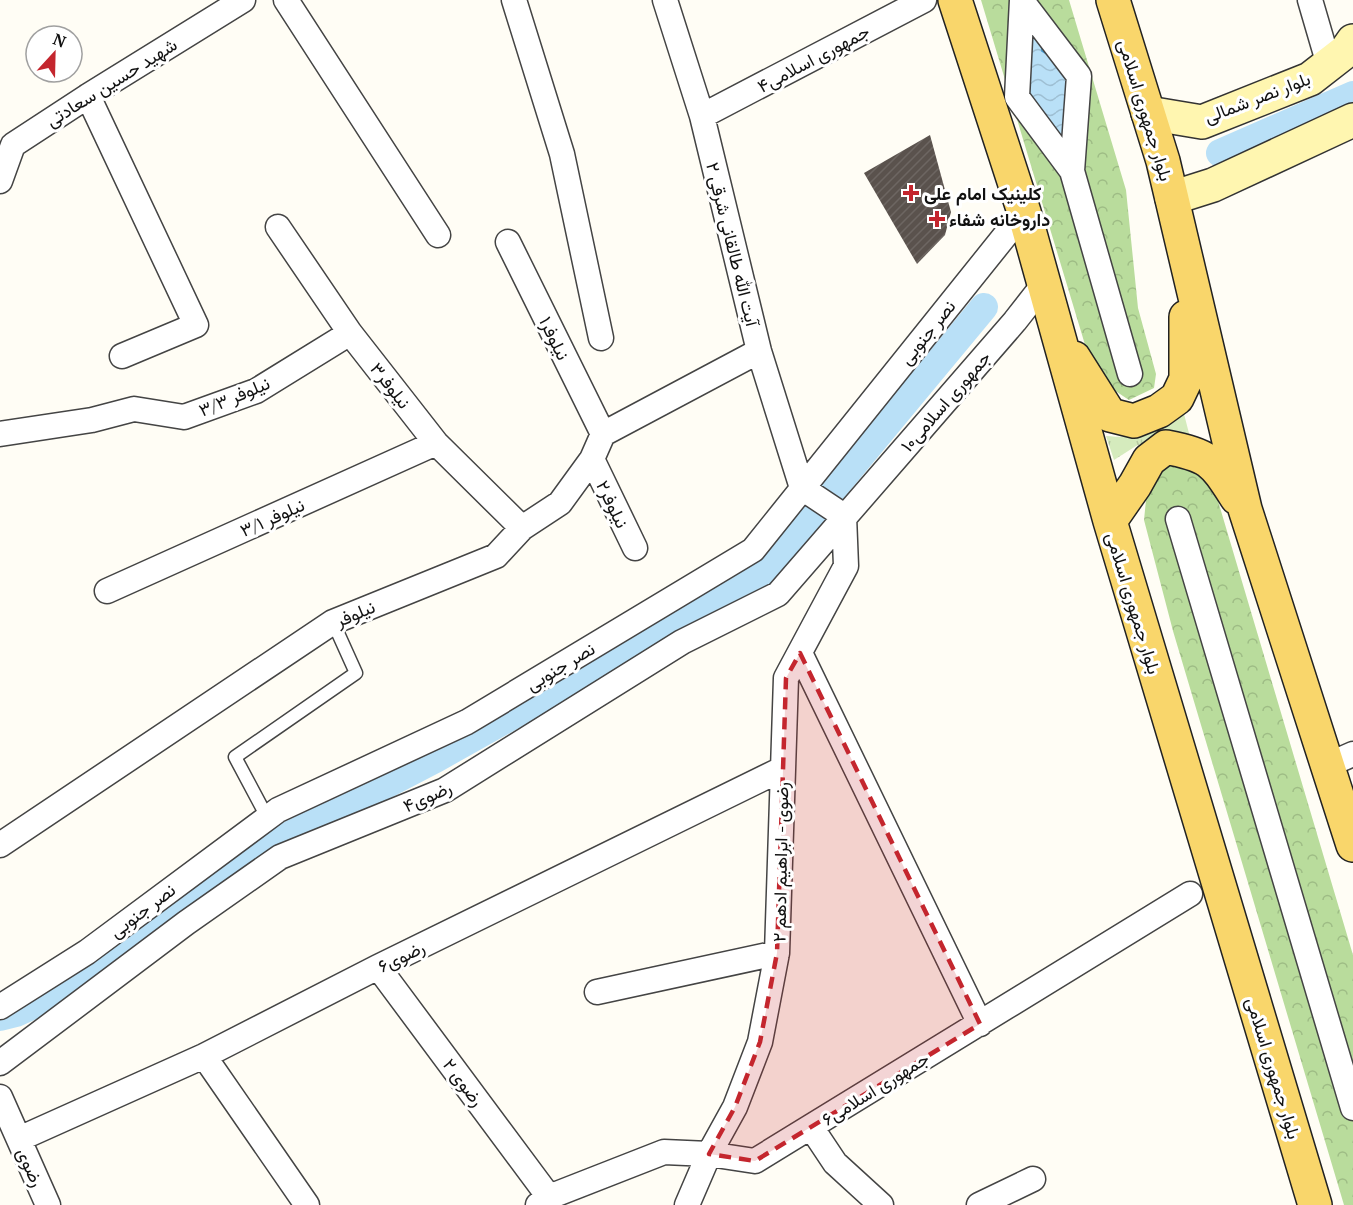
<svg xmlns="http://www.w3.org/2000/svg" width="1353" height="1205" font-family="'PT Serif',Vazirmatn,serif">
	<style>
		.grass { fill: url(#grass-tufts) }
		.forest { fill: url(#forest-crowns) }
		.water { fill: url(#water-waves); stroke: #3f96cf; stroke-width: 1.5 }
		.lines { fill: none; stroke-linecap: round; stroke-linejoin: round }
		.canal { stroke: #b9e0f7; stroke-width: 28 }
		.building { fill: url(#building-hatch) }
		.lane-casing { stroke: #444; stroke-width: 15 }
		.street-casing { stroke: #444; stroke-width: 27 }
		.secondary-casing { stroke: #333; stroke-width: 36 }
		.primary-casing { stroke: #222; stroke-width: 36 }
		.lane { stroke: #fff; stroke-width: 12 }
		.street { stroke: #fff; stroke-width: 24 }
		.secondary { stroke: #fff6b0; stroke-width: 33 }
		.primary { stroke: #f9d66b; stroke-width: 33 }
		.marked { fill: #c4262e; fill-opacity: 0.2; stroke: #c4262e; stroke-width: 4.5; stroke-dasharray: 12 8; stroke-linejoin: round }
		.poi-dot { fill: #c4262e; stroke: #fff; stroke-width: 2 }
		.labels { text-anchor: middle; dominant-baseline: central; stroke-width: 6; stroke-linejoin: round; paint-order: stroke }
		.street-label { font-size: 18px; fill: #111; stroke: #fff }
		.poi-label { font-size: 18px; font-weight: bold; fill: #111; stroke: #fff; text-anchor: start }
	</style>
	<defs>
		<pattern id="grass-tufts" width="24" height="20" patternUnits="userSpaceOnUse" patternTransform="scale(1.5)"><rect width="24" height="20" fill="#d5ebbd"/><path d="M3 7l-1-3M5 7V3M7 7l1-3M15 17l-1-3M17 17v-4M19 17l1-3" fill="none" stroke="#b6c8a1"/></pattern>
		<pattern id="forest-crowns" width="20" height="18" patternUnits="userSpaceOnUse" patternTransform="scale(1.5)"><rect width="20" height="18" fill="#b9dc9c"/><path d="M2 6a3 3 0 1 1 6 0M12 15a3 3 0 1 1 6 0" fill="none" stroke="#9ebc85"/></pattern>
		<pattern id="water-waves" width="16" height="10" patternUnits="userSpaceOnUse" patternTransform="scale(1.5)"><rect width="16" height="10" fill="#b9e0f7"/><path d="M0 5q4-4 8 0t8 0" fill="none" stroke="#9ebfd3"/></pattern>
		<pattern id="building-hatch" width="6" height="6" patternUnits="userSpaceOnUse" patternTransform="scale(1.5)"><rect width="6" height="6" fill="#5a524d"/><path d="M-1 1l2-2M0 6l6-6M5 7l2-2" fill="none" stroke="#6d6662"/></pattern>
	</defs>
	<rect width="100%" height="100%" fill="#fffdf5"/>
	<path class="grass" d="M1183,410l9,35 -43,-4 -13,5 -22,14 -8,-24c37,3 49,-1 77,-26z"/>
	<path class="forest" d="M981,0h88l57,190 12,118 18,66 -2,14 -25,12 -21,-14 -22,-38z
		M1171,459l19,5 23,20 140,471v250h-9l-171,-574 -29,-111 3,-30z"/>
	<path class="water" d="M1026,15l15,28 1,8 5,3h5l22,24 -10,37 3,42 -45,-61z"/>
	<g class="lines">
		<path class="canal" d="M1220,153l133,-58
			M0,1017l16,-4 66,-30 196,-142 159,-83 324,-182 223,-269"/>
	</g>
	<path class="building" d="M930,135l21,77 -6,23 -28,29 -53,-91z"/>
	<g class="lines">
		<g class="lane-casing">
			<path id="lane" d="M267,817l-32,-60 121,-84 -23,-51"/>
		</g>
		<g class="street-casing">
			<path id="street" d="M286,0l152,235
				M514,0l48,154 39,184
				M665,0l37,116 57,235 43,137
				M1022,0l-5,97 55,74 58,203
				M1310,0l19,65
				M1022,1l57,75 -7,95
				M88,96l108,229 -74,31
				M702,116l222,-116
				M0,181l13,-36 75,-49 155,-96
				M278,227l72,106 86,110 86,85
				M508,242l95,192
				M0,434l92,-14 42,-11 50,8 72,-26 94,-58
				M592,459l43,89
				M802,488l42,28
				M1178,519l175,589
				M107,591l329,-148
				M800,653l180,371
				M1328,765l25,-11
				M0,845l333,-223 163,-66 26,-28 38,-25 32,-44 11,-25 156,-83
				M378,967l171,230
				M597,992l180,-39
				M0,1007l87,-55 191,-142 189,-88 286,-172 271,-338
				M204,1056l103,149
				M0,1063l186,-140 94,-66 165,-67 237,-148 96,-48 237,-273 29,-37
				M0,1097l48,108
				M811,1127l24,36 46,42
				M19,1139l185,-83 174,-89 404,-198
				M538,1205l11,-8 115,-45 45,2 46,7 435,-267
				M687,1205l22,-51 26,-47 25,-65 17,-89 9,-275 60,-112 -2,-50
				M979,1205l54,-26"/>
		</g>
		<g class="secondary-casing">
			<path id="secondary" d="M1148,113l54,9 108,-43 36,-28 7,-10
				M1172,198l41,-13 140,-65"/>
		</g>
		<g class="primary-casing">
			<path id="primary" d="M955,0l69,212 86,309 205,684
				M1113,0l50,161 82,348 108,336
				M1074,358l36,57 24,6 25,-10 18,-13 9,-19v-62
				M1110,521l25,-36 14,-25 17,-13c45,9 47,14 71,51"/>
		</g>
		<use href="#lane" class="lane"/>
		<use href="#street" class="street"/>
		<use href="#secondary" class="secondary"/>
		<use href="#primary" class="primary"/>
	</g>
	<path class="marked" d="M800,653l180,371 -225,137 -46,-7 26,-47 25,-65 17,-89 9,-275z"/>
	<g class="poi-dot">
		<path d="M908 184h6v6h6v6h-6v6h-6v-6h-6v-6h6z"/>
		<path d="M934 210h6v6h6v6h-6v6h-6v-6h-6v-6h6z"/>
	</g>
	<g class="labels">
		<g class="street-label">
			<text transform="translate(813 58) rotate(-28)">جمهوری اسلامی۴</text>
			<text transform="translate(111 82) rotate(-32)">شهید حسین سعادتی</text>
			<text transform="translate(1257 97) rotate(-21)">بلوار نصر شمالی</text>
			<text transform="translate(1146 110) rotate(73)">بلوار جمهوری اسلامی</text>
			<text transform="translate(733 244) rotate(76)">آیت الله طالقانی شرقی ۲</text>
			<text transform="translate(927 332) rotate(-51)">نصر جنوبی</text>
			<text transform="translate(555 338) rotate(64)">نیلوفر۱</text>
			<text transform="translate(391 385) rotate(52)">نیلوفر۳</text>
			<text transform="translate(234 396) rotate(-23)">نیلوفر ۳/۳</text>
			<text transform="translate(945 401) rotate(-49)">جمهوری اسلامی۱۰</text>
			<text transform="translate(613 504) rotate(64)">نیلوفر۲</text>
			<text transform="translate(272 517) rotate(-24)">نیلوفر ۳/۱</text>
			<text transform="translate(1134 603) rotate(73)">بلوار جمهوری اسلامی</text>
			<text transform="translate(355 613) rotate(-23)">نیلوفر</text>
			<text transform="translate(560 666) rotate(-31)">نصر جنوبی</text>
			<text transform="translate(427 796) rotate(-24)">رضوی۴</text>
			<text transform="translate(780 862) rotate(-89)">رضوی - ابراهیم ادهم ۲</text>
			<text transform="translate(142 910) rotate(-37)">نصر جنوبی</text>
			<text transform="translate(401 956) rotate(-26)">رضوی۶</text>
			<text transform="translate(1274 1068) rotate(73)">بلوار جمهوری اسلامی</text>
			<text transform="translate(464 1082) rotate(53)">رضوی ۲</text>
			<text transform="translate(875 1088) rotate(-32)">جمهوری اسلامی۶</text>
			<text transform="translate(31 1167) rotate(66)">رضوی</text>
		</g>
		<g class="poi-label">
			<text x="924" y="193">کلینیک امام علی</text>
			<text x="949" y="219">داروخانه شفاء</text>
		</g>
	</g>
	<g transform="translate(54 54) rotate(22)"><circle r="28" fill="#ffffff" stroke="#a0a0a0" stroke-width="1.5"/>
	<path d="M0-4.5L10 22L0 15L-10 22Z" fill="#c4262e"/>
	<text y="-9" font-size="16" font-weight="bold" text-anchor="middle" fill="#111111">N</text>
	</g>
</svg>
